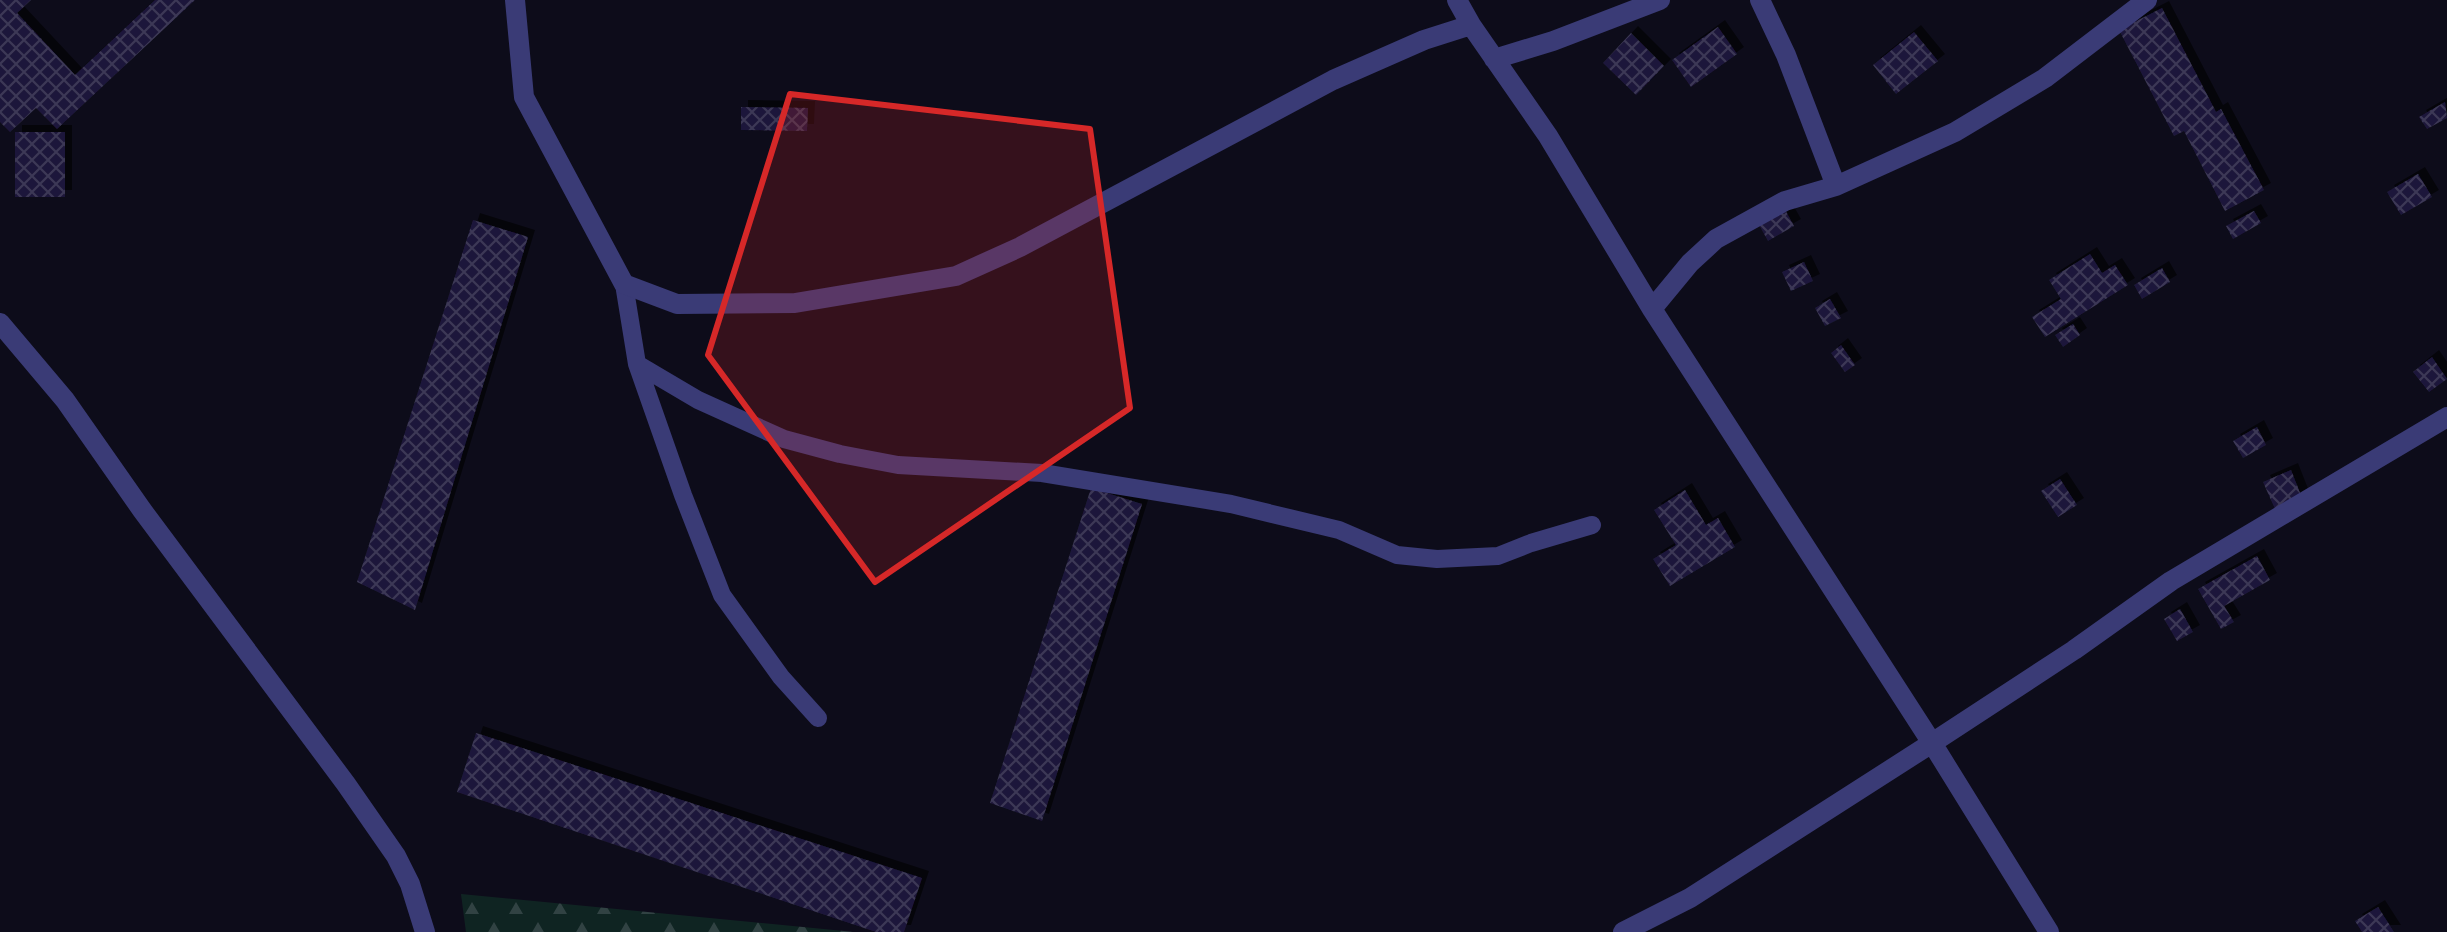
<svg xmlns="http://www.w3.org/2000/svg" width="2447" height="932" font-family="'Open Sans',sans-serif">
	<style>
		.forest { fill: url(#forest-firs) }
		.building { fill: url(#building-cross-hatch); filter: url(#shadow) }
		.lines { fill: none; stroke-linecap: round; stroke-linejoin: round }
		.service { stroke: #3a3b76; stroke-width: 18 }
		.minor { stroke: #3a3b76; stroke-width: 20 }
		.marked { fill: #d62828; fill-opacity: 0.2; stroke: #d62828; stroke-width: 6; stroke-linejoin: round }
	</style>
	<defs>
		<pattern id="forest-firs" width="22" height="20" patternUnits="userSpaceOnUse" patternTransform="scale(2)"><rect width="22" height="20" fill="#0f2422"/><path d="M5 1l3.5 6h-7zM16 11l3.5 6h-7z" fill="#314243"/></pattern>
		<pattern id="building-cross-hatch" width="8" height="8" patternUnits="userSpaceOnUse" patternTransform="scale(2)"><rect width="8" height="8" fill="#1e193a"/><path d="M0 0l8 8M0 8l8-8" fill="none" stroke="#3d3957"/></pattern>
		<filter id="shadow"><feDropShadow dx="7" dy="-7" stdDeviation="0" flood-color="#0009"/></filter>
	</defs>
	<rect width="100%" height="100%" fill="#0d0c1a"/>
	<path class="forest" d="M461,894l393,38h-388z"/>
	<path class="building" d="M0,0h31l-14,13 58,62 80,-75h40l-138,129 -21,-21 -26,24 -10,-10z
		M2162,8l54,104 5,-3 43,81 -39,21 -41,-80 -10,5 -55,-106z
		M1718,27l19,27 -46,33 -19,-27z
		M1914,32l24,29 -42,33 -23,-29z
		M1631,33l33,33 -28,29 -33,-32z
		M2445,102l2,16 -20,11 -8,-12z
		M741,107l67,1 -1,23 -66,-1z
		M15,132h50v65h-50z
		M2418,174l14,23 -31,18 -14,-23z
		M1784,208l10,18 -26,15 -10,-18z
		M2254,211l7,12 -28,16 -7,-13z
		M473,220l55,17 -113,373 -58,-28z
		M2090,254l12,19 13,-8 13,20 -83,52 -13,-20 29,-18 -12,-19z
		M1804,262l9,19 -22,10 -9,-19z
		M2162,268l8,14 -28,17 -8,-14z
		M1830,299l11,19 -16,8 -10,-18z
		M2073,324l7,11 -17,12 -8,-12z
		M1841,345l14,20 -10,7 -14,-19z
		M2432,357l15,22 -18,13 -16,-20z
		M2257,427l9,18 -23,13 -10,-17z
		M2291,470l11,28 -27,11 -12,-27z
		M2060,479l17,26 -19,12 -17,-26z
		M1091,488l51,16 -100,317 -52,-18z
		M1685,490l21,35 12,-7 17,29 -65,39 -17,-27 23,-14 -22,-35z
		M2257,556l13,24 -46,26 10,16 -13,7 -23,-40z
		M2180,609l13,23 -16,9 -13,-22z
		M476,733l446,145 -18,54h-28l-419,-140z
		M2378,907l16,25h-32l-7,-11z"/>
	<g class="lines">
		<path class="service" d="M624,284l13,80 46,131 39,100 59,82 37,41
			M637,364l61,36 86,39 56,15 58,11 144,8 189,31 108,26 58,25 40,4 61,-3 33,-13 61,-18"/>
		<path class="minor" d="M515,0l9,97 100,187 53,20 118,-1 161,-27 64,-29 313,-167 91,-40 47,-15
			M1457,0l14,25 77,111 104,173 280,434 117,189
			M1760,0l26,55 50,131
			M1494,59l59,-18 107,-41
			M1652,309l38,-46 26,-24 69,-38 51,-15 119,-54 90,-54 102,-78
			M0,323l65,77 77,110 204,274 50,72 14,28 15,48
			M1623,932l67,-34 242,-155 142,-93 97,-69 276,-164"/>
	</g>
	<path class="marked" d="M790,94l300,35 40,279 -255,174 -167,-227z"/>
</svg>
